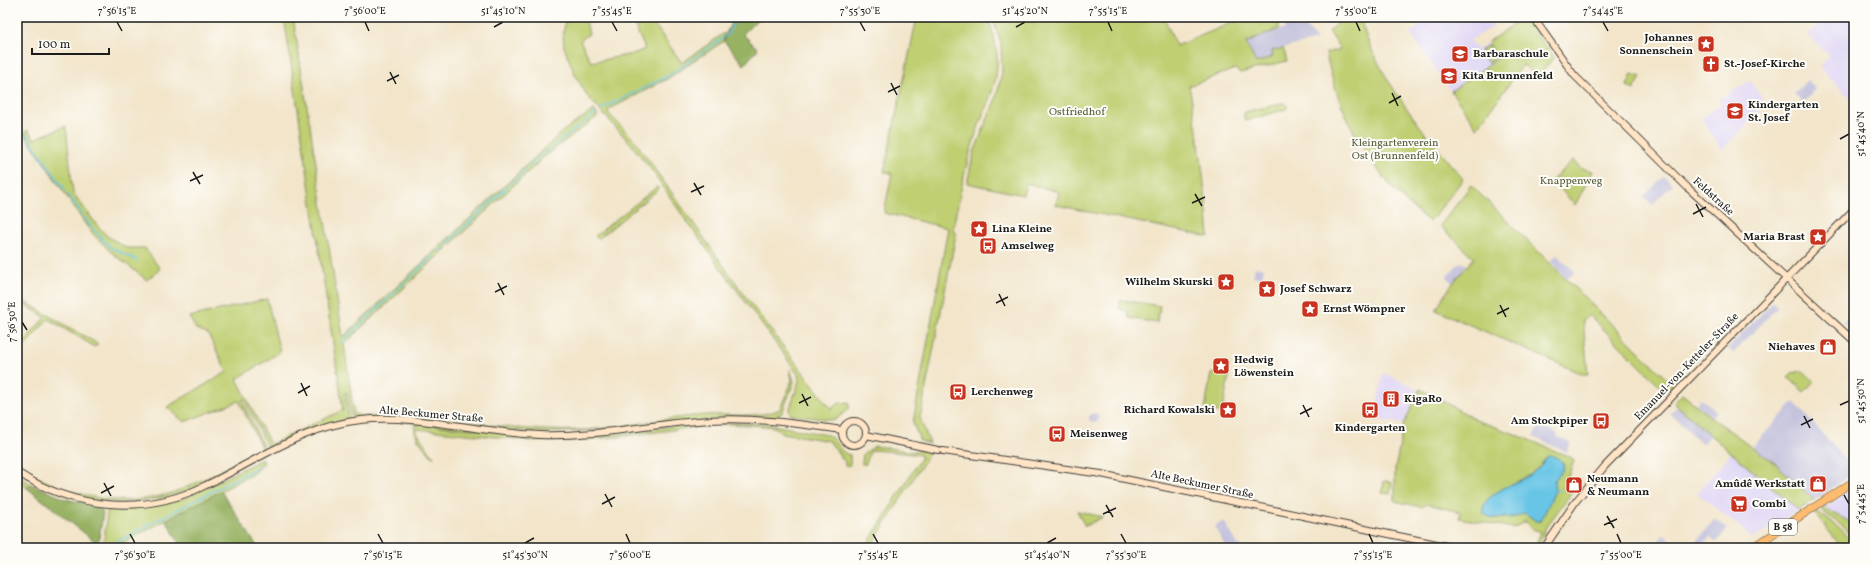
<svg xmlns="http://www.w3.org/2000/svg" width="1871" height="565" font-family="Vollkorn,serif">
	<style>
		.built { fill: #dfd5f5 }
		.industrial { fill: #c3c1db }
		.green { fill: #bfcf72; stroke: #6e7647; fill-rule: evenodd }
		.forest { fill: #97b264; stroke: #5a6740 }
		.water { fill: #68c5e6; stroke: #427081 }
		.lines { fill: none; stroke-linecap: round; stroke-linejoin: round }
		.stream { stroke: #68c5e6; stroke-width: 1.5 }
		.secondary-casing { stroke: #3c3a36; stroke-width: 8 }
		.primary-casing { stroke: #3c3a36; stroke-width: 8 }
		.secondary { stroke: #ffe4c6; stroke-width: 6 }
		.primary { stroke: #febc70; stroke-width: 7 }
		.ticks { fill: none; stroke: #1c1c1c; stroke-width: 1.5 }
		.labels { text-anchor: middle; dominant-baseline: central; stroke-width: 4; stroke-linejoin: round; paint-order: stroke }
		.shield { fill: #fdfcf7; stroke: #605f5e; stroke-width: 1 }
		.shield-label { font-size: 10px; font-weight: bold; fill: #1c1c1c }
		.poi-label { font-size: 11px; font-weight: bold; fill: #1c1c1c; stroke: #fdfcf7; text-anchor: start }
		.park-label { font-size: 11px; fill: #555b3a; stroke: #fdfcf7 }
		.street-label { font-size: 11px; fill: #1c1c1c; stroke: #fdfcf7 }
		.neatline { fill: none; stroke: #1c1c1c; stroke-width: 1.5 }
		.ticks-label { font-size: 10px; text-anchor: middle; fill: #1c1c1c }
	</style>
	<rect width="100%" height="100%" fill="#fdfcf7"/>
	<filter id="ink" filterUnits="userSpaceOnUse"><feTurbulence type="fractalNoise" baseFrequency=".025" numOctaves="2"/><feDisplacementMap in="SourceGraphic" scale="8" xChannelSelector="R" yChannelSelector="G"/><feConvolveMatrix kernelMatrix="1 2 1 2 8 2 1 2 1" color-interpolation-filters="sRGB"/></filter>
	<filter id="wash" filterUnits="userSpaceOnUse"><feTurbulence type="fractalNoise" baseFrequency=".012" numOctaves="4" result="noise"/><feDisplacementMap in="SourceGraphic" scale="16" xChannelSelector="R" yChannelSelector="G"/><feGaussianBlur stdDeviation="0.9" result="paint"/><feColorMatrix in="noise" values="0 0 0 0 0 0 0 0 0 0 0 0 0 0 0 0 0 1.4 0 .05"/><feComposite in="paint" operator="in"/></filter>
	<g filter="url(#wash)">
		<rect width="100%" height="100%" fill="#f2e5ca"/>
		<path class="built" d="M1433,17h55l6,9 -24,14 7,10 10,-7 11,15 -47,33 -41,-58z
			M1827,17h27v85l-35,-35 11,-11 -23,-21z
			M1750,81l16,23 -44,46 -21,-32 20,-14 -3,-4z
			M1383,373l36,16 -16,35 -29,-5z
			M1731,453l56,44 12,13 -46,28 -56,-45z
			M1854,487v37l-30,-16z"/>
		<path class="industrial" d="M1283,17h15l19,23 -45,11 2,5 -18,7 -10,-20 31,-13 8,-1z
			M1807,80l9,9 -13,14 -9,-9z
			M1664,176l9,8 -21,21 -8,-9z
			M1557,255l18,17 -8,7 -17,-18z
			M1460,262l7,3 -14,18 -7,-6z
			M1255,267l9,1 -2,10 -9,-2z
			M1773,302l5,5 -45,46 -5,-5z
			M1854,311v21l-11,-10z
			M1701,398l16,14 -5,5 -16,-13z
			M1794,402l60,67v4l-40,27 -38,-36 -24,-17z
			M1678,406l32,29 -8,9 -32,-31z
			M1089 418a5 5 0 1 1 10 0a5 5 0 1 1-10 0Z
			M1539,425l19,9 -1,3 14,6 -4,9 -34,-15z
			M1715,519l12,10 -11,14 -6,-6 -10,11h-10z
			M1224,521l14,24 2,-1 2,4h-16l-11,-22z
			M1664,534l16,14h-24l-2,-2z"/>
		<path class="green" d="M284,17h9l50,320 220,-206 31,-21 4,6 -53,40 -201,188 10,70c9,4 45,1 58,2 57,5 114,17 172,14 41,-3 80,-12 121,-15 20,-1 59,3 75,-6l12,-29 -2,-11 4,13 -12,31 -8,4h-29l-125,12 -76,4 -191,-15 -2,-3 -4,-23 -2,1 4,26 -41,11 -36,18 -5,-2 -23,-47 -2,1 22,48v5c-25,12 -49,28 -74,37 -44,17 -97,17 -141,-2 -11,-5 -21,-13 -32,-18v-5c47,31 106,46 160,26 29,-11 55,-27 83,-41l1,-3 -22,-46 -55,21 -17,-15 60,-35 -19,-38 -12,-5 -7,-12 78,-18 13,53 -43,27 32,63 2,2 72,-34z
			M566,17h19l4,17 -9,6 11,22 42,-8 12,-5 -14,-32h18l33,46 42,-30v8l-57,38 -59,31 1,4 26,27 113,159 83,109 8,-6 10,-1v7l-14,11h-3l-41,-5 -2,-4 10,-30 -1,-7 -113,-155 -32,-47 -22,-28 -43,-47 -13,-22 -11,-28 -1,-13z
			M917,17h71c21,60 2,71 -15,126 -9,28 -14,57 -20,86l3,6 -36,183 10,26 -10,-3 -7,-18 35,-195 -64,-15 8,-40 -8,-1z
			M992,17h38l3,6 12,-6h119l12,29 70,-29h32l1,12 -33,14 10,20 17,-7 -1,-5 11,-3 4,13 -47,12 -5,-4 -46,17c10,50 16,99 20,151l-153,-32 3,-13 -33,-9 -3,12 -56,-12 7,-31 22,-54 6,-25 -1,-29z
			M1331,17h29c15,58 65,117 103,162l-33,43c-54,-40 -91,-103 -104,-169l14,-4 -11,-18 8,-7z
			M1524,17l30,40 -16,20 -15,-12 -46,63 -26,-37 47,-33 -10,-16z
			M1488,45l9,12 -9,6 -8,-12z
			M1632,74l9,3 -7,13 -7,-4z
			M1284,103l4,3 -2,3 -37,11 -5,-1v-5l1,-2z
			M66,126l7,67 24,32 10,11 20,12h18l15,21 -13,11 -35,-27 -22,-22 -66,-98 4,-3 6,9z
			M1573,160l8,8 12,3 -18,34 -23,-25z
			M1471,185l202,200 -7,7 -77,-77 -6,5 5,54h-6l-146,-64 15,-25 23,-27 -34,-32z
			M657,187l2,2 -61,50 -3,-3z
			M17,297l81,47 -3,3 -47,-28 -31,36v-5l28,-33 -28,-17z
			M1121,300l39,6 -3,17 -28,-5 -2,-7 -8,-2z
			M1803,371l11,10 -10,11 -16,-15 4,-4z
			M1211,373l18,3 -7,37 -17,-4z
			M1420,389l61,33 34,12 57,24 2,3 -8,21 7,9 -27,36 -9,21h-3l7,-16 -11,-4 -4,-7 -13,7 -54,-10 1,-6 -33,-8 -6,3 -26,-6v-32l9,-45zM1548,456l14,7c3,9 -5,11 -8,19 -4,13 -7,26 -13,39h-5l-11,-8 -10,4 -24,1 -8,-8c8,-20 29,-24 47,-35 7,-5 12,-12 18,-19z
			M1682,394l30,24 64,46 38,36 -15,10 -89,-75 -36,-32z
			M725,422l45,2 8,2 50,9c9,5 12,19 22,20v10l-5,1v-4l-16,-21 -46,-8 -9,-6 -24,-2 -29,-1 -104,13 -50,4h-31l-119,-12 1,5 16,24c-7,-6 -23,-24 -19,-33l5,-1 140,14 57,-4 80,-11z
			M875,446l40,6 4,-2 11,2 -60,96h-5l56,-90v-3l-47,-5 -4,2 -4,12h-4l1,-10z
			M262,459l2,4 -13,12 -138,73h-16l7,-7 3,-29 2,-3 45,-4 31,-7z
			M17,475l14,9 -4,4 -10,-8z
			M1384,481l8,1 -2,12 -8,-1z
			M1824,508l30,16v16l-13,-15 -20,-15z
			M1077,511l26,6 -18,9z
			M1818,512l22,17 14,16v3h-12l-27,-35z"/>
		<path class="forest" d="M733,17h27l-17,17 15,15 -14,16 -20,-24c1,-9 7,-15 9,-24z
			M31,484l34,15 34,7 4,7 -4,26 -2,4 -70,-55z
			M221,491l37,57h-76l-16,-28z"/>
		<path class="water" d="M1548,456c7,-1 13,3 16,10l-2,5 -8,10 1,10 -14,30h-5l-11,-8 -10,4 -24,1 -8,-5c-3,-19 34,-30 47,-38 7,-5 13,-12 18,-19z"/>
		<g class="lines">
			<path class="stream" d="M601,109l67,-33 52,-36 8,-6 8,-17
				M26,134l39,56
				M543,154l53,-41
				M68,194l23,33 19,20 28,14
				M438,252l102,-96
				M341,343l93,-88
				M1555,491l4,-1
				M105,548l153,-81 -1,-3"/>
		</g>
	</g>
	<g filter="url(#ink)">
		<g class="lines">
			<g class="secondary-casing">
				<path id="secondary" d="M1533,17l41,58 114,113 166,153
					M842 433a12 12 0 1 1 24 0a12 12 0 1 1-24 0Z
					M866,435l72,15
					M943,451l158,23 355,74
					M17,472c56,37 127,44 187,14 51,-24 99,-60 157,-66 58,-6 120,13 179,15 53,2 105,-10 157,-14 49,-5 97,2 145,9
					M1544,548l32,-47 29,-35 249,-257"/>
			</g>
			<g class="primary-casing">
				<path id="primary" d="M1752,548l102,-67"/>
			</g>
			<use href="#secondary" class="secondary"/>
			<use href="#primary" class="primary"/>
		</g>
	</g>
	<path class="ticks" d="M117,22l5,9M365,22l4,9M612,22l5,9M860,22l5,9M1108,22l4,9M1356,22l4,9M1603,22l5,9M494,27l9,-5M1016,27l9,-5M390,72l6,12M387,81l12,-6M891,83l6,12M888,92l12,-6M1392,93l6,13M1389,103l12,-7M1840,139l9,-5M193,172l7,12M190,181l13,-6M694,183l7,12M691,192l13,-6M1195,194l7,12M1192,203l13,-6M1696,204l7,13M1693,214l13,-7M498,283l6,12M495,292l12,-6M999,294l6,12M996,303l12,-6M1500,305l6,12M1497,314l12,-6M22,322l5,8M301,383l6,13M298,393l12,-7M802,394l6,12M799,403l12,-6M1303,405l6,12M1840,405l9,-4M1300,414l12,-6M1804,416l6,12M1801,425l12,-6M104,483l7,13M101,493l13,-7M605,494l7,13M1844,495l5,9M602,504l13,-7M1106,505l7,12M1103,514l13,-6M1607,516l7,12M1604,525l13,-6M130,534l5,9M378,534l5,9M626,534l4,9M873,534l5,9M1121,534l5,9M1369,534l4,9M1617,534l4,9M525,543l9,-5M1047,543l9,-5"/>
	<defs>
		<g id="sight-square" transform="scale(0.9)"><rect x="-9" y="-9" width="18" height="18" rx="4" fill="#c8321e" stroke="#fdfcf7"/><path d="M0-6L1.8-2.2L6-1.7L2.9 1.2L3.7 5.4L0 3.3L-3.7 5.4L-2.9 1.2L-6-1.7L-1.8-2.2Z" fill="#fff"/></g>
		<g id="school-square" transform="scale(0.9)"><rect x="-9" y="-9" width="18" height="18" rx="4" fill="#c8321e" stroke="#fdfcf7"/><path d="M0-5L7-2L0 1L-7-2ZM-4 1L0 2.5L4 1V4Q0 6-4 4Z" fill="#fff"/></g>
		<g id="church-square" transform="scale(0.9)"><rect x="-9" y="-9" width="18" height="18" rx="4" fill="#c8321e" stroke="#fdfcf7"/><path d="M-1.2-6h2.4v3.5h3.3v2.4h-3.3V6h-2.4V-.1h-3.3v-2.4h3.3Z" fill="#fff"/></g>
		<g id="bus-square" transform="scale(0.9)"><rect x="-9" y="-9" width="18" height="18" rx="4" fill="#c8321e" stroke="#fdfcf7"/><path d="M-5-6H5V4H4V6H2V4H-2V6H-4V4H-5ZM-3.5-4V0h7V-4ZM-3.5 1.2v1.5H-2V1.2ZM2 1.2v1.5H3.5V1.2Z" fill="#fff"/></g>
		<g id="shop-square" transform="scale(0.9)"><rect x="-9" y="-9" width="18" height="18" rx="4" fill="#c8321e" stroke="#fdfcf7"/><path d="M-5-2.5h2.3a2.7 3.5 0 0 1 5.4 0H5L5.5 6h-11ZM-1.5-2.5h3a1.5 2.3 0 0 0-3 0Z" fill="#fff"/></g>
		<g id="building-square" transform="scale(0.9)"><rect x="-9" y="-9" width="18" height="18" rx="4" fill="#c8321e" stroke="#fdfcf7"/><path d="M-4-6H4V6H1V3H-1V6H-4ZM-2.5-4.3h1.7v1.8h-1.7ZM.8-4.3h1.7v1.8H.8ZM-2.5-1h1.7V.8h-1.7ZM.8-1h1.7V.8H.8Z" fill="#fff"/></g>
		<g id="supermarket-square" transform="scale(0.9)"><rect x="-9" y="-9" width="18" height="18" rx="4" fill="#c8321e" stroke="#fdfcf7"/><path d="M-6-5.5h2.5l.6 2H6L4.5 2H-2.5L-4.4-4H-6ZM-1.5 3.2a1.3 1.3 0 1 0 .1 0ZM3 3.2a1.3 1.3 0 1 0 .1 0Z" fill="#fff"/></g>
	</defs>
	<g fill-rule="evenodd">
		<use href="#sight-square" x="1706" y="44"/>
		<use href="#school-square" x="1460" y="54"/>
		<use href="#church-square" x="1711" y="64"/>
		<use href="#school-square" x="1449" y="76"/>
		<use href="#school-square" x="1735" y="111"/>
		<use href="#sight-square" x="979" y="229"/>
		<use href="#sight-square" x="1818" y="237"/>
		<use href="#bus-square" x="988" y="246"/>
		<use href="#sight-square" x="1226" y="282"/>
		<use href="#sight-square" x="1267" y="289"/>
		<use href="#sight-square" x="1310" y="309"/>
		<use href="#shop-square" x="1828" y="347"/>
		<use href="#sight-square" x="1221" y="366"/>
		<use href="#bus-square" x="958" y="392"/>
		<use href="#building-square" x="1391" y="399"/>
		<use href="#sight-square" x="1228" y="410"/>
		<use href="#bus-square" x="1370" y="410"/>
		<use href="#bus-square" x="1601" y="421"/>
		<use href="#bus-square" x="1057" y="434"/>
		<use href="#shop-square" x="1818" y="484"/>
		<use href="#shop-square" x="1574" y="485"/>
		<use href="#supermarket-square" x="1739" y="504"/>
	</g>
	<g class="labels">
		<rect class="shield" x="1769" y="519" width="28" height="16" rx="3"/>
		<g class="shield-label">
			<text x="1783" y="527">B 58</text>
		</g>
		<g class="poi-label">
			<text x="1693" y="38" text-anchor="end">Johannes<tspan x="1693" dy="13">Sonnenschein</tspan></text>
			<text x="1473" y="54">Barbaraschule</text>
			<text x="1724" y="64">St.-Josef-Kirche</text>
			<text x="1462" y="76">Kita Brunnenfeld</text>
			<text x="1748" y="105">Kindergarten<tspan x="1748" dy="13">St. Josef</tspan></text>
			<text x="992" y="229">Lina Kleine</text>
			<text x="1805" y="237" text-anchor="end">Maria Brast</text>
			<text x="1001" y="246">Amselweg</text>
			<text x="1213" y="282" text-anchor="end">Wilhelm Skurski</text>
			<text x="1280" y="289">Josef Schwarz</text>
			<text x="1323" y="309">Ernst Wömpner</text>
			<text x="1815" y="347" text-anchor="end">Niehaves</text>
			<text x="1234" y="360">Hedwig<tspan x="1234" dy="13">Löwenstein</tspan></text>
			<text x="971" y="392">Lerchenweg</text>
			<text x="1404" y="399">KigaRo</text>
			<text x="1215" y="410" text-anchor="end">Richard Kowalski</text>
			<text x="1588" y="421" text-anchor="end">Am Stockpiper</text>
			<text x="1370" y="428" text-anchor="middle">Kindergarten</text>
			<text x="1070" y="434">Meisenweg</text>
			<text x="1587" y="479">Neumann<tspan x="1587" dy="13">&amp; Neumann</tspan></text>
			<text x="1805" y="484" text-anchor="end">Amûdê Werkstatt</text>
			<text x="1752" y="504">Combi</text>
		</g>
		<g class="park-label">
			<text x="1077" y="112">Ostfriedhof</text>
			<text x="1395" y="143">Kleingartenverein<tspan x="1395" dy="13">Ost (Brunnenfeld)</tspan></text>
			<text x="1571" y="181">Knappenweg</text>
		</g>
		<g class="street-label">
			<text transform="translate(1713 197) rotate(42)">Feldstraße</text>
			<text transform="translate(1687 367) rotate(-46)">Emanuel-von-Ketteler-Straße</text>
			<text transform="translate(431 415) rotate(5)">Alte Beckumer Straße</text>
			<text transform="translate(1202 485) rotate(12)">Alte Beckumer Straße</text>
		</g>
	</g>
	<rect width="1871" height="565" fill="none" stroke="#fdfcf7" stroke-width="44"/>
	<path d="M32 48v6h77v-6" fill="none" stroke="#1c1c1c" stroke-width="2"/>
	<text x="38" y="48" font-size="12" fill="#1c1c1c" stroke="#fdfcf7" stroke-width="3" paint-order="stroke">100 m</text>
	<rect x="22" y="22" width="1827" height="521" class="neatline"/>
	<g class="ticks-label">
		<text x="117" y="14">7°56'15"E</text>
		<text x="365" y="14">7°56'00"E</text>
		<text x="503" y="14">51°45'10"N</text>
		<text x="612" y="14">7°55'45"E</text>
		<text x="860" y="14">7°55'30"E</text>
		<text x="1025" y="14">51°45'20"N</text>
		<text x="1108" y="14">7°55'15"E</text>
		<text x="1356" y="14">7°55'00"E</text>
		<text x="1603" y="14">7°54'45"E</text>
		<text transform="translate(1860 134) rotate(-90)" y="4">51°45'40"N</text>
		<text transform="translate(11 322) rotate(-90)" y="4">7°56'30"E</text>
		<text transform="translate(1860 401) rotate(-90)" y="4">51°45'50"N</text>
		<text transform="translate(1860 504) rotate(-90)" y="4">7°54'45"E</text>
		<text x="135" y="558">7°56'30"E</text>
		<text x="383" y="558">7°56'15"E</text>
		<text x="525" y="558">51°45'30"N</text>
		<text x="630" y="558">7°56'00"E</text>
		<text x="878" y="558">7°55'45"E</text>
		<text x="1047" y="558">51°45'40"N</text>
		<text x="1126" y="558">7°55'30"E</text>
		<text x="1373" y="558">7°55'15"E</text>
		<text x="1621" y="558">7°55'00"E</text>
	</g>
</svg>
